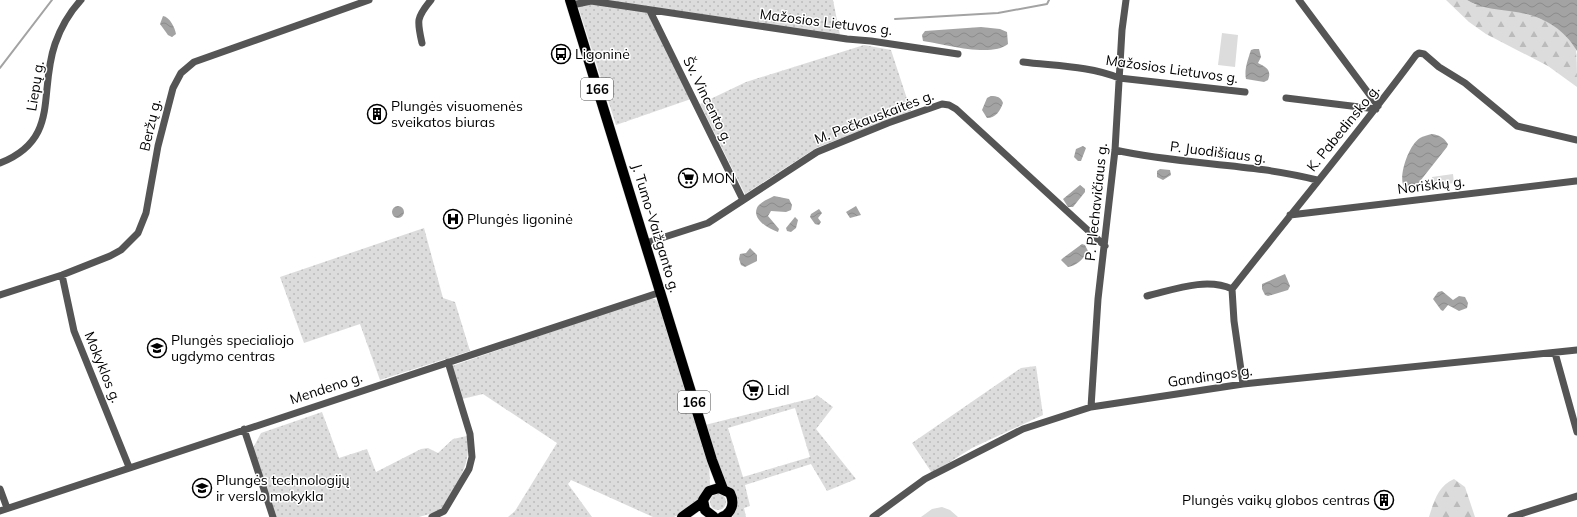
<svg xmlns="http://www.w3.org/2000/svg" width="1577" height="517" font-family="Mulish,sans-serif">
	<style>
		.grass { fill: url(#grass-dots); fill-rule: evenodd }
		.forest { fill: url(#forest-firs) }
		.garden { fill: #dcdcdc }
		.water { fill: url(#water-waves) }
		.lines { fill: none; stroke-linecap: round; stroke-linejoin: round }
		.stream { stroke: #a3a3a3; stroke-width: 2 }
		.primary-casing { stroke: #dbdbdb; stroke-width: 11 }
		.minor { stroke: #555; stroke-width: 7 }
		.primary { stroke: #000; stroke-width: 10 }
		.labels { text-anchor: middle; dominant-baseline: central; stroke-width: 3; stroke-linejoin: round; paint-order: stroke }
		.shield { fill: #fff; stroke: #4c4c4c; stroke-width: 1 }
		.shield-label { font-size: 13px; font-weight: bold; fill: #000 }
		.street-label { font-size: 14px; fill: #000; stroke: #fff }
		.poi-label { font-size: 14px; fill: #000; stroke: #fff; text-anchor: start }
	</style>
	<defs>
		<pattern id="grass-dots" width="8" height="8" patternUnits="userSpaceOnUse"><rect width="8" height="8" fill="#dcdcdc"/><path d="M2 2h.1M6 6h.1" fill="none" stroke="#bbb" stroke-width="1.8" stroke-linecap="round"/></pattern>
		<pattern id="forest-firs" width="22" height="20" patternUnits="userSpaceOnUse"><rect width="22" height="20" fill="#dcdcdc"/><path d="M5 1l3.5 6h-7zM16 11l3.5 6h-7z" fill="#bbb"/></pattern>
		<pattern id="water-waves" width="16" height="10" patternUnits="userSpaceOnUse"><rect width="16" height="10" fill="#a3a3a3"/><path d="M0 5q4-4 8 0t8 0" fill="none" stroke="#8b8b8b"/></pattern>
	</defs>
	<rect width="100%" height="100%" fill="#fff"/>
	<path class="grass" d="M576,0h257l7,35 -194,-28 45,92 -75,26z
		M864,45l27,5 20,61 -95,37 -71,46 -45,-90 46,-22z
		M424,228l19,70 12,4 15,49 -90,29 -20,-56 -56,19 -24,-66z
		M650,298l5,1 4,4 50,160 1,22 -13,19 -23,13h-21l-82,-37 -3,4 24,33h-84l7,-6 42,-68 -74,-49 -21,5 -10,-33z
		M1036,366l7,49 -71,33 -40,25 -20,-30 109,-75z
		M817,395l16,12 -17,22 40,50 -29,12 -16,-27 -66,21 5,21 -6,2 2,9h-13v-5l-28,-87 108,-27zM795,408l15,49 -67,20 -15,-49z
		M322,412l17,46 28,-9 9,23 45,-23 7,-1 10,5 15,-14 14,-3c6,29 -13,52 -27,75l-21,6h-144l-22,-69 8,-15z
		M710 502a8 8 0 1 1 16 0a8 8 0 1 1-16 0Z"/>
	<path class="forest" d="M1446,0h21l7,4c32,6 88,10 102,46 1,10 1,26 1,37l-29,-21 -62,-32 -17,-12z
		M1454,479l11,8 10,30h-46c5,-16 9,-31 25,-38z"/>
	<path class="garden" d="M1222,33l16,2 -3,32 -17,-2z
		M1453,174l1,9 -21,3 -1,-9z
		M942,507l8,3 8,7h-37l11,-8z"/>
	<path class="water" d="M1467,0h110v51c-15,-26 -40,-37 -68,-40 -15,-2 -29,-3 -42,-11z
		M163,16c7,1 12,12 13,18l-4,3 -4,-2 -8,-11z
		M981,27l19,2 7,3 1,12c-17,14 -64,0 -85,-3l-1,-6 3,-4z
		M1254,49h5l2,8 -3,6c8,4 14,7 10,17l-4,2 -18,-3c-2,-9 2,-20 5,-29z
		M991,96c6,0 10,1 12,7 -3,8 -7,15 -16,15l-5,-8 5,-12z
		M1432,134c8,1 12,4 16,10l-1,3 -30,38c-26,18 -13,-37 3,-47 3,-2 8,-3 12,-4z
		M1083,146l3,2 -5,13h-3l-4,-4 2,-8z
		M1160,169l10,1 1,5 -8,5 -6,-3v-6z
		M1080,185l5,4v3l-12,15h-5l-5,-8z
		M774,196l15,3 3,6 -1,5 -5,2 -15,-1 -3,5 11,13 -1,3c-9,-3 -28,-13 -20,-26 4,-5 11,-7 16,-10z
		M392 212a6 6 0 1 1 12 0a6 6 0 1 1-12 0Z
		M856,206l5,9 -11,3 -4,-6z
		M819,209l3,4 -4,5 3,4 -2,3 -4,-1 -5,-7 1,-3z
		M795,217l3,3 -2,8 -5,4 -4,-1 -1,-3z
		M1082,244l3,1 3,6c-5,8 -10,14 -20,16l-7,-7 2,-2z
		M750,248l7,7v6l-12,6 -4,-2 -2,-6 1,-5 6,-1z
		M1285,274l5,12 -2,4 -20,6 -3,-1 -3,-6v-5z
		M1442,291l11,9 6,-4 6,1 3,6 -1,5 -8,3 -11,-6 -5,6 -2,-1 -8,-11 5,-7z"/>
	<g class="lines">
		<path class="stream" d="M895,19l103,-6 49,-9 2,-4
			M0,68l52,-68"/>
		<g class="primary-casing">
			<path id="primary" d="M570,0l142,460 11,29
				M682,517l21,-15
				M714,517l-9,-7 -2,-10 6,-9 10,-3 11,5c5,10 2,20 -8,24"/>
		</g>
		<path class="minor" d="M1299,0l79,106
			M572,5l19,-4 256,38 24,2 87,13
			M650,11l93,189
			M422,43c-5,-22 -6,-25 9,-43
			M1023,62c32,4 67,4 96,16l126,14
			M1286,98l90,11
			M1115,150c67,15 136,13 202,30
			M0,163c61,-24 38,-70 55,-119 6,-17 14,-31 26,-44
			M1290,215l286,-34
			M646,243l62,-20 109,-71 71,-29 54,-19 7,1 7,4 149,137
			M62,275l12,56 55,136
			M0,295l62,-20 48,-19 11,-6 17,-17 8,-20 12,-67 15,-58 8,-15 13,-11 175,-62
			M1147,296c26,-6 59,-19 85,-7
			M1555,353l22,79
			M1243,384l-9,-63 -2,-32c61,-78 125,-154 184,-234l3,-2 5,1 15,13 26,16 52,43 60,14
			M1091,407l7,-108 17,-149 7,-120 4,-30
			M244,429l29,88
			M0,489l7,19
			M0,511l661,-219
			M432,517l12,-6 25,-42 3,-12 -2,-23 -22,-72
			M873,517l52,-38 98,-50 68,-22 152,-23 334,-34
			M1511,517l66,-21"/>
		<use href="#primary" class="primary"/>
	</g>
	<defs>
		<g id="bus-ring" transform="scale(1)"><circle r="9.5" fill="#fff" stroke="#000" stroke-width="1.5"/><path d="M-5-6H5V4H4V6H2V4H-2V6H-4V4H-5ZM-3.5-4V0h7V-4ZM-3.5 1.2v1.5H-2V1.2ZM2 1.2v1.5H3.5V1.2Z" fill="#000"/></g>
		<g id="building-ring" transform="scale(1)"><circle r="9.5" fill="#fff" stroke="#000" stroke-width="1.5"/><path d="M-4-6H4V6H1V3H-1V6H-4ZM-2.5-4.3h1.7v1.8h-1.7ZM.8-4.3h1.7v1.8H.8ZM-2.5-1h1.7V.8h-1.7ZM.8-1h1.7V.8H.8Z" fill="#000"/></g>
		<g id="supermarket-ring" transform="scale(1)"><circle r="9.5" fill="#fff" stroke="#000" stroke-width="1.5"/><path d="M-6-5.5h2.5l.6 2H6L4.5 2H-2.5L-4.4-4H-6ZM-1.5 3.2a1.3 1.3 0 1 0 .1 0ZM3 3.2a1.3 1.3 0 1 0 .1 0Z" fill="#000"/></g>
		<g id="hospital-ring" transform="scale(1)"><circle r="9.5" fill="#fff" stroke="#000" stroke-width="1.5"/><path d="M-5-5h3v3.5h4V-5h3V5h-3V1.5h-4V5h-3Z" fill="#000"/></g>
		<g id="school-ring" transform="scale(1)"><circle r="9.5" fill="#fff" stroke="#000" stroke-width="1.5"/><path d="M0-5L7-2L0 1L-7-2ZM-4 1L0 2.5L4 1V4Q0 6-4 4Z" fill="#000"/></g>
	</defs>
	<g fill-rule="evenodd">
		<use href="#bus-ring" x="561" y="54"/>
		<use href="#building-ring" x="377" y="114"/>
		<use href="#supermarket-ring" x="688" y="178"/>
		<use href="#hospital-ring" x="453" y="219"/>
		<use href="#school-ring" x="157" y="348"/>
		<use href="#supermarket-ring" x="753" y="390"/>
		<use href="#school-ring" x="202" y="488"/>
		<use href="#building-ring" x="1384" y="500"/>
	</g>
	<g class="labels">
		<g class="shield">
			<rect x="581" y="78" width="32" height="22" rx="3"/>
			<rect x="678" y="391" width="32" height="22" rx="3"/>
		</g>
		<g class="shield-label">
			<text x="597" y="89">166</text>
			<text x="694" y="402">166</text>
		</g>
		<g class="street-label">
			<text transform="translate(826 22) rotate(7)">Mažosios Lietuvos g.</text>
			<text transform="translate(1172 69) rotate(8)">Mažosios Lietuvos g.</text>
			<text transform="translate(35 86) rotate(-81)">Liepų g.</text>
			<text transform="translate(708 100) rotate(64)">Šv. Vincento g.</text>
			<text transform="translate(874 117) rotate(-21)">M. Pečkauskaitės g.</text>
			<text transform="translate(150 125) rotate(-77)">Beržų g.</text>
			<text transform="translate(1343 128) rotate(-51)">K. Pabedinsko g.</text>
			<text transform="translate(1218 152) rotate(7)">P. Juodišiaus g.</text>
			<text transform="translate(1431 185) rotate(-7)">Noriškių g.</text>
			<text transform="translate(1096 202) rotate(-84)">P. Plechavičiaus g.</text>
			<text transform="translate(656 228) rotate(73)">J. Tumo-Vaižganto g.</text>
			<text transform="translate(103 367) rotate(68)">Mokyklos g.</text>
			<text transform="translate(1210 376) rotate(-8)">Gandingos g.</text>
			<text transform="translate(326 388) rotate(-18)">Mendeno g.</text>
		</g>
		<g class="poi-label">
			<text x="575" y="54">Ligoninė</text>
			<text x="391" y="106">Plungės visuomenės<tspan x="391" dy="16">sveikatos biuras</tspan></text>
			<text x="702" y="178">MON</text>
			<text x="467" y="219">Plungės ligoninė</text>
			<text x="171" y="340">Plungės specialiojo<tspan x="171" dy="16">ugdymo centras</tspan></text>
			<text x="767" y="390">Lidl</text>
			<text x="216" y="480">Plungės technologijų<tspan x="216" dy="16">ir verslo mokykla</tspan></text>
			<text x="1370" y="500" text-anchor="end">Plungės vaikų globos centras</text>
		</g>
	</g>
</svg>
